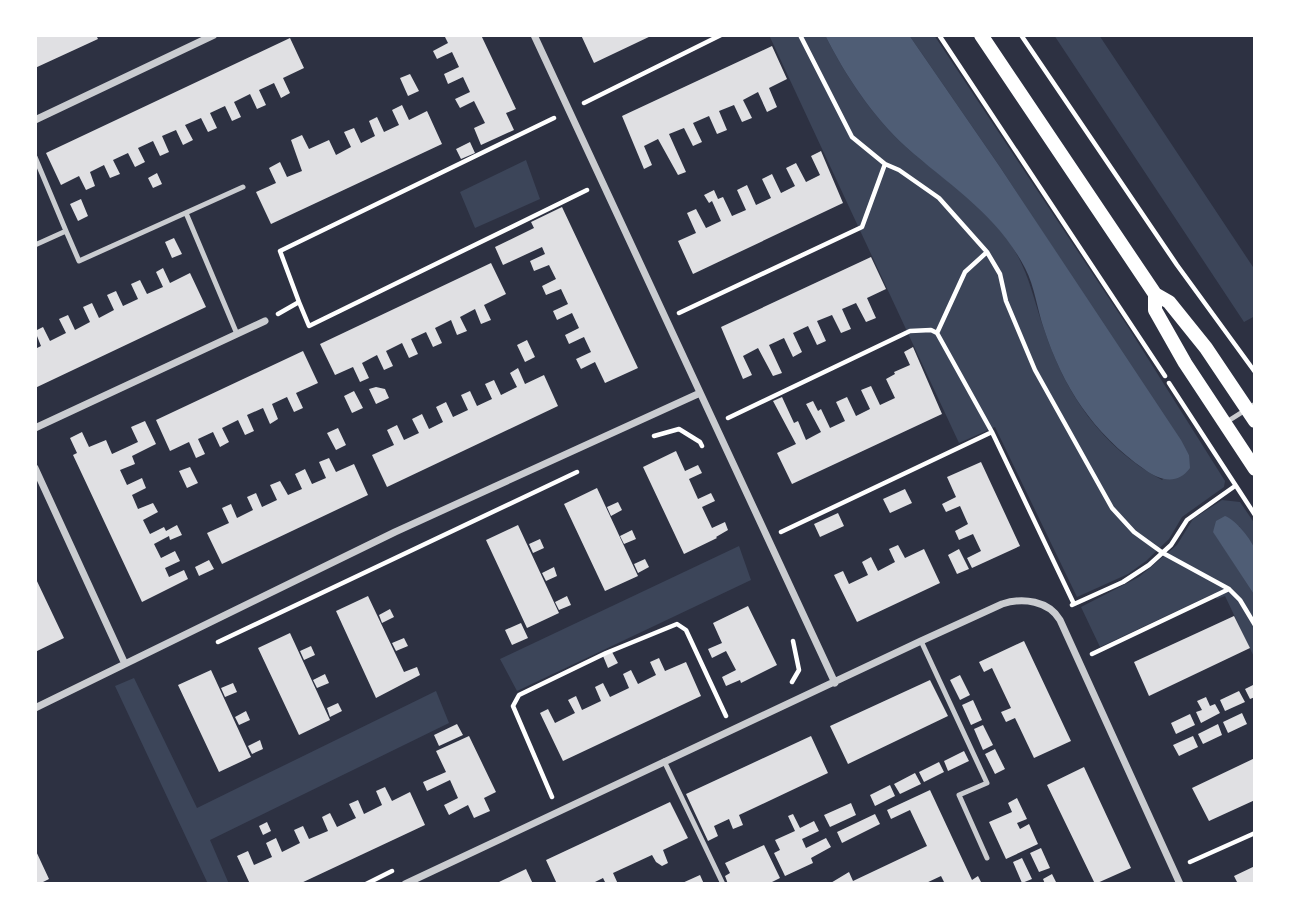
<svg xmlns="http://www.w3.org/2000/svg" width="1290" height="919" font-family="Mulish,sans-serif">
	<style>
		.green { fill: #3c4559 }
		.water { fill: #4f5d75 }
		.building { fill: #e0e0e3 }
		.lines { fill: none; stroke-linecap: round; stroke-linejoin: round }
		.path { stroke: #fff; stroke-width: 4.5 }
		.service { stroke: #caccd0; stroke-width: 5 }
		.minor { stroke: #caccd0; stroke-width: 7 }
		.secondary { stroke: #fff; stroke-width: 14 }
	</style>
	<rect width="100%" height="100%" fill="#2d3142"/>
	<path class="green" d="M769,35h56c20,40 48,82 81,112 33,29 72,53 99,89 24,33 26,56 39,93 21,64 57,118 118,151l27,-25 -189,-288 -91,-132h25l194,292 97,154 -1,6 -42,30 -13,22 -23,22 -18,13 -51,23 -82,-170 -36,16z
		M1054,35h45l156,235v46l-11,6z
		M526,160l14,39 -65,29 -15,-36z
		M1222,500l18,2 15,22v26l-16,-24 -26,5 42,65v63l-30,-63 -8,3 -4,-5 -113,53 -19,-40 58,-30 38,-32 16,-26z
		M739,546l12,34 -234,111 -17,-32z
		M134,678l63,130 239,-117 13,32 -239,117 19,44h-21l-93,-198z"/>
	<path class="water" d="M825,35h84l91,132 181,273 8,15 1,13c-13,18 -31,12 -46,1 -51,-36 -81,-82 -100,-140 -7,-20 -9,-42 -19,-61 -29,-55 -75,-82 -119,-121 -33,-30 -61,-72 -81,-112z
		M1225,516c10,3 27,24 30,34 3,10 0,34 0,46l-42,-64 3,-11z"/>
	<path class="building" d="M35,35h61l2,4 -63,29z
		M444,35h37l35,74 -10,4 8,17 -33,15 -7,-17 11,-5 -11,-22 -14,7 -5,-9 15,-7 -7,-15 -15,7 -4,-10 15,-7 -7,-15 -15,7 -4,-8 15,-8z
		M581,35h72l-59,28z
		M290,38l14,30 -21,10 7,15 -9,5 -7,-15 -15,7 7,15 -9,4 -7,-15 -16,8 7,15 -9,4 -7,-15 -15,7 7,15 -9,4 -7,-14 -16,7 8,15 -10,5 -7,-15 -14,6 7,16 -9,4 -7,-15 -15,7 7,14 -10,5 -7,-14 -15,7 7,14 -10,4 -6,-13 -14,7 5,14 -9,4 -7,-14 -18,9 -15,-32z
		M772,46l15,33 -18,9 8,19 -10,5 -9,-20 -15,8 9,18 -10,4 -8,-17 -15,6 8,19 -10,4 -8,-18 -16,7 9,19 -9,4 -9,-18 -15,6 17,38 -8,3 -20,-36 -14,7 8,19 -8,4 -22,-53z
		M410,74l9,17 -11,5 -8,-18z
		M402,105l7,15 18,-9 15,33 -171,80 -15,-32 20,-9 -7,-15 11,-6 7,15 15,-6 -11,-31 11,-5 7,14 20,-9 7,15 15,-8 -7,-15 10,-4 7,15 14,-7 -6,-15 8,-4 7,15 15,-7 -7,-15z
		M470,142l5,11 -14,6 -5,-10z
		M821,151l22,52 -150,71 -15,-33 18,-8 -9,-20 9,-4 10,19 15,-7 -9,-20 -3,2 -5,-8 10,-5 4,9 5,-2 9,19 14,-6 -9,-20 10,-5 9,20 15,-7 -9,-19 10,-5 9,19 14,-7 -9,-18 10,-5 10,19 14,-7 -9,-19z
		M157,173l5,11 -9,4 -5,-10z
		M81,199l7,17 -10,5 -8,-17z
		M562,207l76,161 -33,15 -10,-21 -14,7 -5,-10 15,-7 -7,-15 -15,7 -4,-9 14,-7 -7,-15 -15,7 -4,-9 15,-7 -7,-15 -15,6 -4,-9 14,-7 -7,-14 -15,6 -4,-10 15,-7 -3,-7 -39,18 -8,-18 39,-19 -3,-6z
		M174,238l8,16 -10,4 -7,-16z
		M871,257l15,32 -19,9 9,20 -10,4 -10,-19 -14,6 9,20 -10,4 -9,-18 -15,6 9,20 -9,4 -9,-19 -15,7 9,19 -9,5 -9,-19 -15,7 13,28 -9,3 -15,-28 -15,8 9,19 -9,4 -22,-52z
		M491,263l15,31 -22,11 7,15 -10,4 -6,-15 -15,8 7,14 -10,4 -6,-15 -16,8 7,15 -9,4 -7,-15 -15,7 7,15 -9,4 -7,-15 -16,8 7,15 -9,4 -7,-15 -15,8 7,15 -9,4 -7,-15 -18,8 -15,-31z
		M163,268l7,15 20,-10 16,34 -171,81v-39l6,-3 -6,-15 8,-4 7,14 16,-8 -7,-14 9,-4 7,15 15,-8 -7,-15 9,-4 7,15 15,-8 -7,-15 9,-4 7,15 15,-7 -7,-15 9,-4 7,14 16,-7 -7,-15z
		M527,340l8,17 -10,5 -8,-17z
		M913,347l29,67 -150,70 -15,-31 19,-9 -23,-43 9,-4 12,26 4,-2 8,19 15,-8 -15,-28 7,-3 5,10 3,-2 9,19 15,-7 -9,-19 11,-5 9,19 14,-7 -9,-19 10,-4 9,19 15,-7 -9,-19 9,-5 -1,-2 16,-7 -6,-13z
		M303,351l15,32 -22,10 7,15 -9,4 -7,-15 -15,7 6,15 -8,5 -7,-16 -16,7 7,16 -9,4 -7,-15 -16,8 7,14 -9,5 -7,-15 -15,7 7,15 -9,4 -7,-16 -19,9 -14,-31z
		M518,368l7,16 19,-9 14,31 -171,81 -15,-32 22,-10 -7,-15 10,-5 7,15 15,-7 -7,-14 10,-5 7,15 14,-7 -7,-15 10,-5 7,15 15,-7 -7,-15 9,-4 7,15 15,-7 -7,-15 9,-4 7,15 16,-8 -7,-14z
		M376,387l9,2 4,9 -13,6 -7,-15z
		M354,391l9,17 -11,5 -8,-17z
		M145,421l11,23 -24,12 3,8 -15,6 7,15 15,-7 4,10 -14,7 6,14 15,-6 5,9 -15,8 7,14 14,-7 2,4 11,-6 5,10 -12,5 -1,-4 -15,8 7,14 14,-7 5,10 -15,7 4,9 15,-7 4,9 -46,23 -69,-147 4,-2 -7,-15 12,-6 7,15 17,-7 6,14 26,-12 -7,-15z
		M338,428l8,17 -10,5 -9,-17z
		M676,451l9,20 13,-6 4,8 -13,6 9,20 13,-6 4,8 -13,6 10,21 13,-6 3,8 -12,7 1,1 -33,16 -41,-87z
		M329,458l7,14 18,-8 14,31 -146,69 -15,-31 22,-10 -7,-15 9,-4 6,14 16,-8 -6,-13 9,-4 6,14 15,-7 -7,-15 10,-4 8,14 14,-6 -7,-15 10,-5 7,15 14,-6 -7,-16z
		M981,462l39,84 -48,22 -5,-10 14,-7 -8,-17 -14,6 -4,-9 13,-7 -8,-18 -14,6 -4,-8 14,-7 -9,-20z
		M190,467l8,16 -11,5 -8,-17z
		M597,488l41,88 -33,15 -41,-87z
		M905,489l7,14 -22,10 -7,-14z
		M618,502l4,8 -11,6 -4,-9z
		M838,513l6,13 -24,11 -6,-13z
		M518,525l41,88 -32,15 -41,-88z
		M632,530l4,9 -12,5 -4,-8z
		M540,539l4,9 -11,5 -4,-9z
		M898,545l7,13 19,-9 16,34 -83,39 -23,-47 9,-4 6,13 19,-9 -6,-13 9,-5 7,14 17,-9 -6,-13z
		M959,549l10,20 -12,5 -9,-19z
		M645,559l4,8 -11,6 -4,-9z
		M209,560l5,9 -15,7 -4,-9z
		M554,567l3,9 -11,5 -4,-8z
		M35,577l29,61 -29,14z
		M368,596l36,76 13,-5 3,8 -44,23 -40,-87z
		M567,596l4,9 -12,5 -4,-8z
		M748,606l29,59 -36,18 -1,-3 -14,6 -4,-9 14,-7 -10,-19 -14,7 -4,-9 14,-6 -9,-20z
		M390,609l4,8 -12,6 -3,-8z
		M1234,616l16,32 -101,48 -15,-34z
		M521,623l7,15 -16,7 -7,-15z
		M290,633l40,87 -31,15 -41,-87z
		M404,638l4,8 -12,5 -4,-8z
		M1024,641l47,100 -37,17 -19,-40 -9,4 -5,-10 10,-4 -19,-40 -8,4 -5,-10z
		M311,646l4,9 -11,5 -4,-9z
		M612,652l6,11 -10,5 -5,-12z
		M659,658l6,13 21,-9 15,34 -138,65 -23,-48 8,-4 7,14 20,-10 -7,-13 8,-4 6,14 19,-9 -6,-14 8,-4 7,14 19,-9 -6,-14 8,-4 7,14 18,-9 -6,-13z
		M211,670l40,87 -32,15 -41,-87z
		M325,674l4,9 -12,5 -4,-8z
		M960,675l10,20 -10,5 -10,-20z
		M930,680l18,36 -100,48 -18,-38z
		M233,683l4,9 -12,5 -4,-9z
		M1255,684v13l-5,2 -5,-10z
		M1239,691l6,11 -20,9 -5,-11z
		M1206,697l4,9 5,-2 5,9 -19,10 -5,-11 6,-2 -5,-9z
		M973,700l9,20 -11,5 -9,-20z
		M338,703l4,8 -12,6 -3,-9z
		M246,711l4,9 -11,5 -4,-8z
		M1242,713l5,11 -19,9 -5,-11z
		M1190,714l5,11 -19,9 -5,-11z
		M457,724l6,11 -24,11 -5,-11z
		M1218,724l4,11 -19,9 -5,-10z
		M983,725l10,20 -10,5 -9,-21z
		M469,736l27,56 -12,6 6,13 -16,7 -6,-13 -19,10 -5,-10 14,-7 -8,-18 -23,11 -4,-9 23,-10 -10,-21z
		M811,736l17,37 -89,42 4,10 -10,4 -4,-10 -15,7 4,10 -10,5 -22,-47z
		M1193,736l5,11 -19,9 -6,-11z
		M260,740l3,9 -11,5 -4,-8z
		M995,749l10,20 -10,5 -10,-20z
		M964,751l5,10 -21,10 -4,-10z
		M1255,758v42l-46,21 -17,-33z
		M939,762l5,10 -20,10 -5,-10z
		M1084,767l47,101 -36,16 -48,-99z
		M915,773l6,11 -21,10 -6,-10z
		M890,785l5,11 -20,10 -5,-11z
		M385,787l7,14 18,-9 15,33 -126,59h-49l-13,-28 11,-5 6,14 18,-8 -6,-14 10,-5 6,14 18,-9 -6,-13 9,-4 6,13 19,-8 -6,-14 8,-4 7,14 19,-9 -7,-14 9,-4 6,14 18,-9 -6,-14z
		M930,790l42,90 6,-4 4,8h-37l-4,-8 -17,8h-95l20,-12 4,9 74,-35 -17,-36 -19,9 -4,-9z
		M1017,798l10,21 -10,4 3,6 9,-5 9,20 -32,15 -17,-37 23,-10 -4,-9z
		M670,802l18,36 -25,12 5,13 -6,3 -6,-4 -4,-7 -39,18 5,11h-12l-3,-6 -12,6h-34l-11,-24z
		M851,803l5,12 -26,12 -6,-12z
		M793,814l7,14 14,-7 5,10 -17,8 4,9 20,-10 5,9 -20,11 2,5 -28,13 -11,-23 6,-3 -5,-10 20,-9 -7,-15z
		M875,814l5,10 -38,19 -5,-11z
		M267,822l4,9 -8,4 -4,-9z
		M764,845l16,33 -12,6h-40l-3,-8 5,-3 -5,-10z
		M1041,848l9,20 -11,4 -9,-19z
		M35,849l14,30 -10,5h-4z
		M1022,858l10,21 -10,4 -9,-21z
		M1255,866v18h-17l-4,-8z
		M526,869l7,15h-38l6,-3z
		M1052,874l5,10h-12l-2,-5z
		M700,875l4,9h-24z"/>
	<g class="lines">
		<path class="path" d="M800,35l52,102 33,27 14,6 40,28 48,54 13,22 6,27 29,69 77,138 22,24 29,21 66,36 11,11 15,25
			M939,35l226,341
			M1021,35l156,230 78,107
			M584,103l137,-68
			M299,302l-19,-51 274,-133
			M679,313l183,-86 23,-63
			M278,314l21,-12 10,24 278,-136
			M937,333l28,-61 22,-20
			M1169,383l86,132
			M728,418l182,-87 21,-1 6,3 55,99 82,172
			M654,436l25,-7 21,13 2,4
			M781,532l211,-100
			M1072,605l51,-23 26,-17 22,-20 16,-25 48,-34
			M218,642l359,-170
			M1092,654l137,-65
			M792,682l7,-12 -6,-29
			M552,797l-39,-91 6,-11 87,-42 71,-29 9,6 40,86
			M1190,862l65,-29
			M366,884l26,-13"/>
		<path class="service" d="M35,157l31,74
			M186,213l51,121
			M35,245l31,-14 13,30 164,-74
			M1225,423l30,-19
			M921,641l66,142 -28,12 28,63
			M664,761l59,123"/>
		<path class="minor" d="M534,35l301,648
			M35,120l179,-85
			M35,428l230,-107
			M35,468l90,196
			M35,708l360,-176 305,-139
			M405,884l516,-243 81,-37c21,-7 47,-3 58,16l120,264"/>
		<path class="secondary" d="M981,35l174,259 14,8 37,46 49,73
			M1155,294v16l30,53 70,106"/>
	</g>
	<rect width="1290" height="919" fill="none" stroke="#ffffff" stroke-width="74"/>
</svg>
